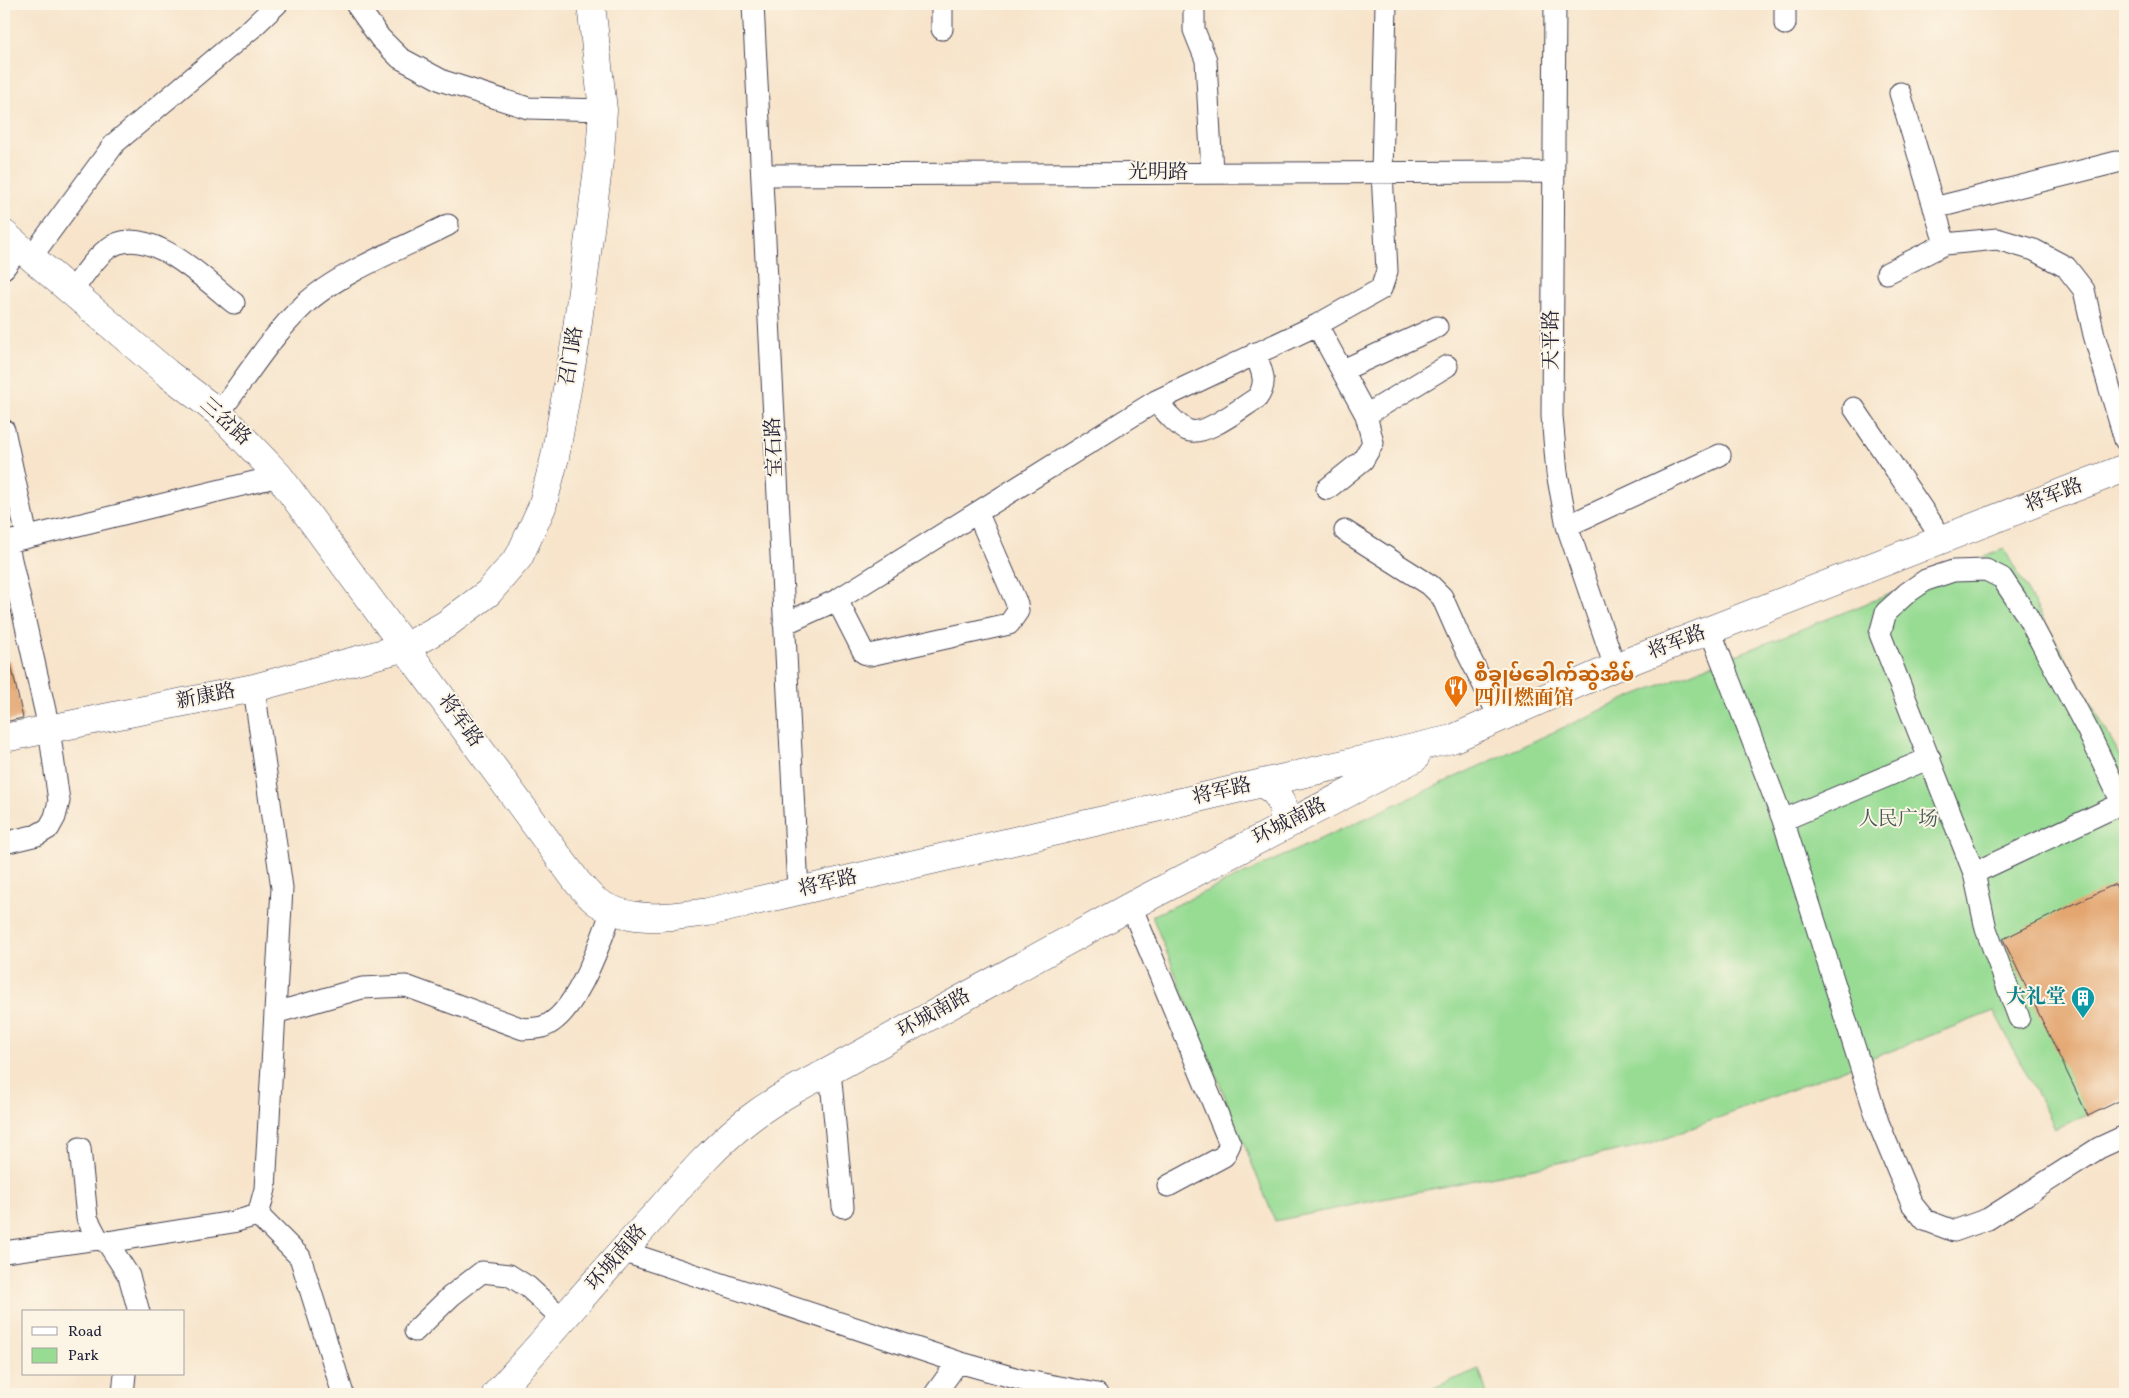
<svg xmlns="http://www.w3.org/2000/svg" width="2129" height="1398" font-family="Vollkorn,'Noto Serif SC','Noto Sans Myanmar',serif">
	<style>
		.green { fill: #98dc94; stroke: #5d7f68 }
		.building { fill: #e3a66f }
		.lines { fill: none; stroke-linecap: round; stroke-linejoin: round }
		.minor-casing { stroke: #423f51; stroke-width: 23 }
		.major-casing { stroke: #423f51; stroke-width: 29 }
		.minor { stroke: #fff; stroke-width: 21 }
		.major { stroke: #fff; stroke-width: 28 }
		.labels { text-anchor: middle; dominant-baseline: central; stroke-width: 4; stroke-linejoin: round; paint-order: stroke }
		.street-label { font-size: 20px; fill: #22223b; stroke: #fcf5e5 }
		.food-label { font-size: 20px; font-weight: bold; fill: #c56008; stroke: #fcf5e5; text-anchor: start }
		.park-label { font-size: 20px; fill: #455a56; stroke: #fcf5e5 }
		.culture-label { font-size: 20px; font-weight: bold; fill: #0d838f; stroke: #fcf5e5; text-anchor: end }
	</style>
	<rect width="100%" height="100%" fill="#fcf5e5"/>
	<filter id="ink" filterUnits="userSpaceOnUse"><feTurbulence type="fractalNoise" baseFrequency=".02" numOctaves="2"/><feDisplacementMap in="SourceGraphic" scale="10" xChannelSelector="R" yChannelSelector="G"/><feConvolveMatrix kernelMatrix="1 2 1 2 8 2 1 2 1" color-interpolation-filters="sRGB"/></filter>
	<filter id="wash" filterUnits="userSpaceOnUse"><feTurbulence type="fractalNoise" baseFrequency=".0096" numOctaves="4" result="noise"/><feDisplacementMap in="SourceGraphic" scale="20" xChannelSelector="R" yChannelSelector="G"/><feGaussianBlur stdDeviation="1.12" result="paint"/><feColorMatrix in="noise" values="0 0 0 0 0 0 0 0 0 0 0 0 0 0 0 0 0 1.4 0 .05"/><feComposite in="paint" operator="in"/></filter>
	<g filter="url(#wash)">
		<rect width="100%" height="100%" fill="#f7e4cb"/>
		<path class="green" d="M2004,549l121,215v333l-70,32 -61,-118 -343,133 -376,77 -123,-305 478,-219z
			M1479,1369l8,25h-68z"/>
		<g id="blocks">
			<path class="building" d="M10,660l13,58 -19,4v-61z
				M2115,884l10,21v193l-37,18 -85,-177z"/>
		</g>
	</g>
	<g filter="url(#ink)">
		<use href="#blocks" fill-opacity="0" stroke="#423f51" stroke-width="1"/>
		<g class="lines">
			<g class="minor-casing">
				<path id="minor" d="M356,4l24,34 20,20 43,23 85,27 75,2
					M753,4l45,886
					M1194,4v26l12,30 6,112
					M1555,4l-3,412 5,57 10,53 48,141
					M1785,4v20
					M942,29v-25
					M1900,93l45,151
					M762,175l792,-3
					M1934,208l183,-46
					M32,256l83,-113 137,-115 25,-24
					M4,268l16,-21
					M1887,273l58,-29 52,-5 37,11 32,17 18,23 10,45 31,105
					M72,291c10,-13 21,-31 34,-41 38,-32 99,30 128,53
					M1317,325l49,90 7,28 -10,17 -36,29
					M1343,370l94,-43
					M1156,401c9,10 19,23 31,29 17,8 55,-23 70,-32 12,-16 4,-28 -2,-45
					M1854,408l89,132
					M219,413c27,-36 52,-77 85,-108 32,-31 103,-59 144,-80
					M1366,415l81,-49
					M4,430l23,107
					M1567,526l153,-71
					M1345,531l85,54 12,12 19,43 39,78
					M4,543l275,-67
					M837,600l27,53 6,2 139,-31 9,-13 -1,-7 -39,-90
					M784,624l53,-24 319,-199 161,-76 64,-36 6,-18 -5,-99 4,-168
					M1710,630l73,190 95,302 34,82 13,16 29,11 34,-12 111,-71 26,-12
					M254,688l28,200 -17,301 -7,26
					M1783,820l147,-62
					M4,843l33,-8 12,-7 6,-11 4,-16 -10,-73 -42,-186
					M1974,873l151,-71
					M1131,906l99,238 -6,12 -56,30
					M275,1013l87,-25 44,-2 117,43c6,-1 13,0 19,-2 34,-10 59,-87 70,-117
					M2019,1018l-33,-89 -12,-56 -94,-239 6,-22 21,-19 19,-13 27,-9 33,-1 16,8 24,36 61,115 38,80
					M830,1071l13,136
					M80,1148l7,70 11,21 9,3 126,-20 25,-7
					M258,1215l42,42 43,137
					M107,1242l22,34 10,36
					M622,1251l336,111 64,18 75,14
					M4,1252l94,-13
					M415,1331l36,-35 31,-24 27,3 19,12 36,33
					M123,1394l2,-20
					M935,1394l23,-32"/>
			</g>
			<g class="major-casing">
				<path id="major" d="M4,234l163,139 52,40 60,63 299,407c6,6 12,14 19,19 33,22 74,15 111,10l744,-173 163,-72 510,-199
					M4,738l250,-50 152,-41 39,-22 43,-32 31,-36 23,-50 13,-50 20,-113 25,-191 3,-43 -12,-106
					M1261,783c20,10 23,21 23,42
					M496,1394c54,-59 105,-120 159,-179 29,-33 58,-68 93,-95 26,-20 53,-35 82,-49l301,-165 284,-148"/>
			</g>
			<use href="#minor" class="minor"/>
			<use href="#major" class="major"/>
		</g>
	</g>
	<defs>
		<g id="restaurant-pin" transform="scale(1.25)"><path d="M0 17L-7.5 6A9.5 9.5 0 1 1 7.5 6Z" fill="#e8710a" stroke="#fcf5e5"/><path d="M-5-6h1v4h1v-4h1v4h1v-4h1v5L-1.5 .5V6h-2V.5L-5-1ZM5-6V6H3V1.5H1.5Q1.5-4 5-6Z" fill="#fff"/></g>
		<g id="building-pin" transform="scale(1.25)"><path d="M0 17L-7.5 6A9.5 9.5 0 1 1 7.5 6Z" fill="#0f9aa8" stroke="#fcf5e5"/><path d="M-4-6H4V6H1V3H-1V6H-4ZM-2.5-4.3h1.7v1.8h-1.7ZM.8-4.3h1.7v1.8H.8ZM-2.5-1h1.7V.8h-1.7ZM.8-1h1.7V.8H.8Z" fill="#fff"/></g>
	</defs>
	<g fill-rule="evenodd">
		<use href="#restaurant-pin" x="1456" y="687"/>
		<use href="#building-pin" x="2083" y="998"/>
	</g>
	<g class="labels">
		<g class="street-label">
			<text x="1158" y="173">光明路</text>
			<text transform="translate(1552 340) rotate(-90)">天平路</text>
			<text transform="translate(572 356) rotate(-81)">召门路</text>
			<text transform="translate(225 422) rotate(42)">三岔路</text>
			<text transform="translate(775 447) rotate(-93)">宝石路</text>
			<text transform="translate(2054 496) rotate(-21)">将军路</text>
			<text transform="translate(1677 643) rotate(-21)">将军路</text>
			<text transform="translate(206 697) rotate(-11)">新康路</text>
			<text transform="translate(460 721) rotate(54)">将军路</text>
			<text transform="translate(1222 792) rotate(-13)">将军路</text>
			<text transform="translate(1290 822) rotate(-27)">环城南路</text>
			<text transform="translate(828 884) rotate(-13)">将军路</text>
			<text transform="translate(934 1014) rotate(-29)">环城南路</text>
			<text transform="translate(617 1258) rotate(-49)">环城南路</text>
		</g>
		<g class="food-label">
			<text x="1474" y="676">စီချွမ်ခေါက်ဆွဲအိမ်<tspan x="1474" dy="23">四川燃面馆</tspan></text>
		</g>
		<g class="park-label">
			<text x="1898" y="820">人民广场</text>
		</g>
		<g class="culture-label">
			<text x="2066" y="998">大礼堂</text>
		</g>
	</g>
	<rect width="2129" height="1398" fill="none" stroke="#fcf5e5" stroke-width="20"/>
	<rect x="22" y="1310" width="162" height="65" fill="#fcf5e5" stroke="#a5a1a1"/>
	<rect x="32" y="1327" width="25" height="8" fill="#ffffff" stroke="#a5a1a1"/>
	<text x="68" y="1336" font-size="15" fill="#22223b">Road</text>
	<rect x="32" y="1348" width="25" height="15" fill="#98dc94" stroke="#a5a1a1"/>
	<text x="68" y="1360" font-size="15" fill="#22223b">Park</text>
</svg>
